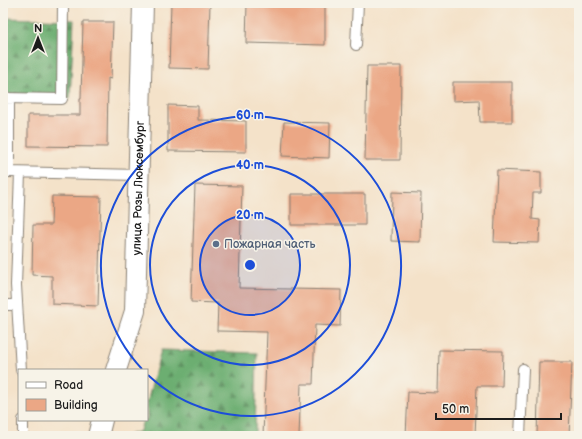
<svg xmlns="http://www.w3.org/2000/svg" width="582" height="439" font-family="'Balsamiq Sans',sans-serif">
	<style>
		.forest { fill: url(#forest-firs); stroke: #446546 }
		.building { fill: #eba785 }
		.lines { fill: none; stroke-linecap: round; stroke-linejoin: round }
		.lane-casing { stroke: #887f72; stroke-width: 12 }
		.street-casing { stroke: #887f72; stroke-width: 22 }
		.lane { stroke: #fff; stroke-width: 10 }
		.street { stroke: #fff; stroke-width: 20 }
		.ring { fill: none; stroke: #1d4ed8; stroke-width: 2 }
		.service-dot { fill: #5c6f8a; stroke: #f7f3e8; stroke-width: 1.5 }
		.labels { text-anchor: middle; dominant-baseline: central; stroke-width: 3; stroke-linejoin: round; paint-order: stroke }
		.street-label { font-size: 12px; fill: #1c1c1c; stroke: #f7f3e8 }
		.service-label { font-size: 12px; fill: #4e5e75; stroke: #f7f3e8; text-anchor: start }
		.centre { fill: #1d4ed8; stroke: #f7f3e8; stroke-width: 2 }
		.ring-label { font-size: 12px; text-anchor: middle; font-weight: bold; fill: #1d4ed8; stroke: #f7f3e8; stroke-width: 3; stroke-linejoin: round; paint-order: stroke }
	</style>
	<defs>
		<pattern id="forest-firs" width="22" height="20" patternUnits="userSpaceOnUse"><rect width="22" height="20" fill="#6cae71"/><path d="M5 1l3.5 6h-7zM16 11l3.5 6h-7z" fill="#588d5c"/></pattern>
	</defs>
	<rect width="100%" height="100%" fill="#f7f3e8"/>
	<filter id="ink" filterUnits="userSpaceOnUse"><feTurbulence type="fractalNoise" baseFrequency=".025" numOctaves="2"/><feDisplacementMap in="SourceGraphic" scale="8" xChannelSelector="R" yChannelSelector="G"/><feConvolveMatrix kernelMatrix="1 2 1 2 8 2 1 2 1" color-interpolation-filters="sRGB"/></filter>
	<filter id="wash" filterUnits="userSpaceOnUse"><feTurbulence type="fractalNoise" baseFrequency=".012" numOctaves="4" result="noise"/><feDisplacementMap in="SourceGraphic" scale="16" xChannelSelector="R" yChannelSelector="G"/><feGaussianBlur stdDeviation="0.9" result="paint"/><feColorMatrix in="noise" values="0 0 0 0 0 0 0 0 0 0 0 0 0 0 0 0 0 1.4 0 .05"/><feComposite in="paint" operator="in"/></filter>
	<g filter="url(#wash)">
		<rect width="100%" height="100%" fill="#f4e2c9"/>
		<path class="forest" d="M3,18l71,2 -4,79 -67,-1z
			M161,350l96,3 -2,83h-129l14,-5 3,-11h4v-17z"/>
		<g id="blocks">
			<path class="building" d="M171,3h39l-2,66 -39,-1z
				M247,3h78v42l-79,-2z
				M83,22h30l-2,57 -3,-1 -1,69 -79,-1v-31h52v-16h1z
				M367,66h34l-1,94h-35z
				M453,82h59v40h-32l-1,-22 -26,1z
				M168,105l30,1v14l48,1v31l-78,-1z
				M284,122l46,1 -1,35 -47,-2z
				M497,170l44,2v21h-8l-1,26 8,1 -1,23 -45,-1z
				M195,185l47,1 -3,102 102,2 -1,36 -25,-1 -2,59h-12l-2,52h-36l4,-104 -50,-1 1,-28 -27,-1z
				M392,192l29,1 -1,49 -29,-1z
				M291,194h74v31h-74z
				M52,196l49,1 -3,109 -46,-2v-28l-20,-1 1,-50h18z
				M439,350l64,1 -1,35h-25l-2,50h-69l2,-44 30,1z
				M539,362h33l-3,74h-32z"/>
		</g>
	</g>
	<g filter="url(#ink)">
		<use href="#blocks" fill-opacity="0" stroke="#887f72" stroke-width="1"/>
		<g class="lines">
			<g class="lane-casing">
				<path id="lane" d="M356,45l2,-42
					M3,98l59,1 1,-96
					M9,98v74l130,3
					M20,173l-4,112 5,85
					M3,305h14
					M23,436v-16
					M520,436l3,-67"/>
			</g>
			<g class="street-casing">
				<g id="street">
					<path id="s1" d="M116,370l19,-59 8,-308"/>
					<path d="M98,436l4,-16"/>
				</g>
			</g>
			<use href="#lane" class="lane"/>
			<use href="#street" class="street"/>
		</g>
	</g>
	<circle cx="250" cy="265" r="50" fill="#1d4ed8" fill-opacity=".12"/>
	<g class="ring">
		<circle cx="250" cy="265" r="50"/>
		<circle cx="250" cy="265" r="100"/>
		<path d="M142 369A150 150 0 1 1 148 375"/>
	</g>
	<circle class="service-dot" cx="216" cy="244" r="4"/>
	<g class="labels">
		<g class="street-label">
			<text stroke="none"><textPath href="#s1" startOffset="185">улица Розы Люксембург</textPath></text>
		</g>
		<g class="service-label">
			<text x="224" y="244">Пожарная часть</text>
		</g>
	</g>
	<circle cx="250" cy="265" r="6" class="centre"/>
	<g class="ring-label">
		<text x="250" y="119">60 m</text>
		<text x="250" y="169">40 m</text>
		<text x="250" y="219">20 m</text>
	</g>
	<rect width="582" height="439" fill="none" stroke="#f7f3e8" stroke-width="16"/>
	<rect x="18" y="369" width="130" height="52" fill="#f7f3e8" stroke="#9f9d96"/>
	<rect x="26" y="382" width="20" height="6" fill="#ffffff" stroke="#9f9d96"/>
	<text x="54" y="389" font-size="12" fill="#1c1c1c">Road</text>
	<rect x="26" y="399" width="20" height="12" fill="#eba785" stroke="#9f9d96"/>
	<text x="54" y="409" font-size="12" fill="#1c1c1c">Building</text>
	<g transform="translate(38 38)" stroke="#f7f3e8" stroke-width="3" paint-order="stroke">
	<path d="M0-3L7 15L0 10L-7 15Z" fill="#1c1c1c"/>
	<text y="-6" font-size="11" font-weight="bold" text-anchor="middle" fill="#1c1c1c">N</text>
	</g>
	<path d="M436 413v6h125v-6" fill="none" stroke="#1c1c1c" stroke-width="2"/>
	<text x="442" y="413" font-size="12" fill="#1c1c1c" stroke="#f7f3e8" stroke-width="3" paint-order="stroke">50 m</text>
</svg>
